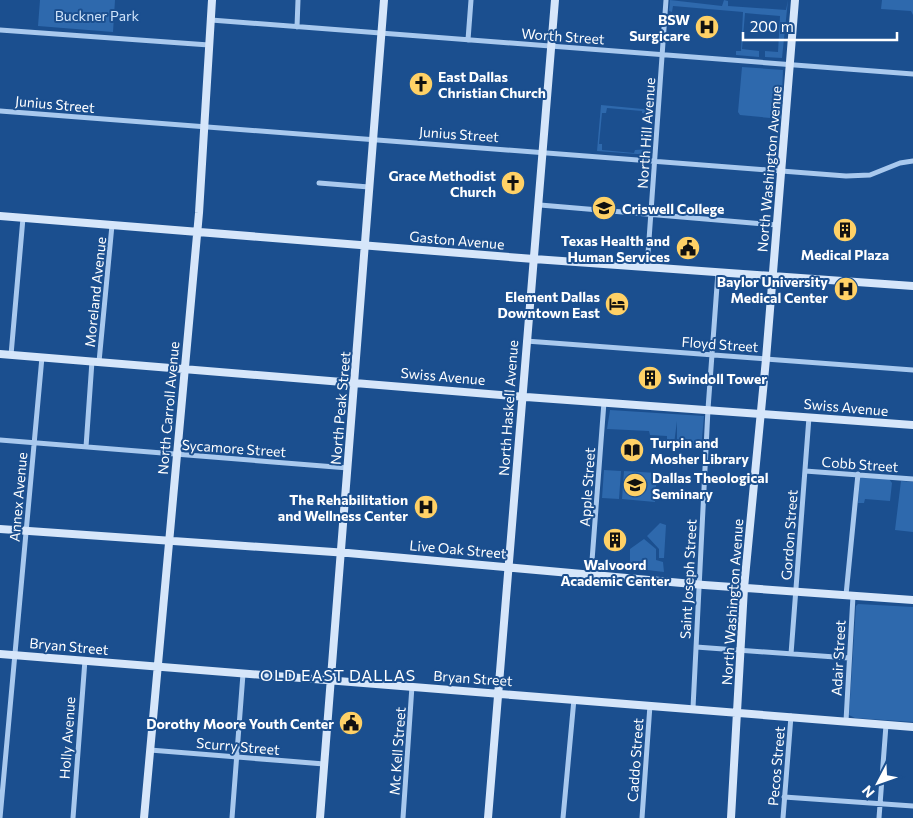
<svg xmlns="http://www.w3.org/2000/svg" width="913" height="818" font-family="Commissioner,sans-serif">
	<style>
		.green { fill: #2e69ad }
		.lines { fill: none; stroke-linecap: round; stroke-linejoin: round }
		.street { stroke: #a9c9ee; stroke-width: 5 }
		.secondary { stroke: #d6e6fa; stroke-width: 8 }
		.labels { text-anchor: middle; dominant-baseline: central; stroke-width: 4; stroke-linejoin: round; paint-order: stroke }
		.park-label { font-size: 14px; fill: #cfe3fa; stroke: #1b4f8f }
		.poi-label { font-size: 14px; font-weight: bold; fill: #fff; stroke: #1b4f8f; text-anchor: end }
		.street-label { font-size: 14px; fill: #fff; stroke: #1b4f8f }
		.quarter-label { font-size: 16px; letter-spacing: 1px; fill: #fff; stroke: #1b4f8f }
	</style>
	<rect width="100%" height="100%" fill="#1b4f8f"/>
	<path class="green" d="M40,0h75l-2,32 -75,-6z
		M670,0l52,6 2,-6 4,1v5l58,4 2,-10 -6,58 -17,-1v-6l13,1 2,-36 -35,-3 -3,36 17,2v6l-23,-2v-4h5l2,-39 -70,-6 -1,6 -3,-1z
		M882,0h31v15l-2,-4 -30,-2z
		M742,67l41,3 -2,49 -41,-4 -2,-3z
		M601,105l52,5v4l-11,-1v-2l-35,-3 -1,5h-4l-3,31h3v6l32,3 1,-3 15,-1v6l-53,-4z
		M610,410l94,6 -3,33 -24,-2v-26l-3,23 -7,-1v-7l-17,-1 -1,-4 -42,-2z
		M604,470l17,1 -2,28 -17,-1z
		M624,471l33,2 -2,29 -33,-3z
		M860,477l29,2 3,4 -2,18 -25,-2 -1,4h-6z
		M901,481l12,1v50l-18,-2z
		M660,523l6,2 -2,33h-5v-9l-12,-13z
		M644,539l12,10v11l7,2 1,10 -34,-4v-19z
		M858,604l55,3v115l-58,-4 -6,-3 7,-109z"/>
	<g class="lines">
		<path class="street" d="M211,20l702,54
			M297,27l1,-27
			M0,30l209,15
			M468,40l3,-40
			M0,111l846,65 24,-1 30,-12 13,-2
			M319,183l50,4
			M540,205l237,20
			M647,268l19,-268
			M526,341l387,29
			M11,355l12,-137
			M99,362l13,-137
			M0,440l348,28
			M86,447l6,-86
			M805,471l108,8
			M591,574l13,-172
			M846,595l12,-121
			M696,647l153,11
			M791,654l18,-237
			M693,708l15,-299 10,-137
			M846,721l7,-125
			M150,750l174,14
			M784,797l129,9
			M0,818l42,-461
			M73,818l12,-158
			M232,818l11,-144
			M403,818l9,-132
			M563,818l11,-119
			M642,818l8,-113
			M783,818l8,-102
			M879,818l7,-93"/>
		<path class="secondary" d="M0,216l534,43 379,27
			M0,354l526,43 387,28
			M0,529l348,24 356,32 209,15
			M0,654l913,73
			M144,818l55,-605 13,-213
			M320,818l64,-818
			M488,818l67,-818
			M731,818l13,-230 22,-229 29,-359"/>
	</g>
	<defs>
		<g id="hospital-disc" transform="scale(1.25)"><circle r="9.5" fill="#ffd166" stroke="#1b4f8f"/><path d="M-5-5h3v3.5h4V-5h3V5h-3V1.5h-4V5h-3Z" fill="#111"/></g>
		<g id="church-disc" transform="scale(1.25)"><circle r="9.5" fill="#ffd166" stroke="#1b4f8f"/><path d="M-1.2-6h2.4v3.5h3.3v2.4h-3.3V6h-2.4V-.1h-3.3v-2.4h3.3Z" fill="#111"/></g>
		<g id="university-disc" transform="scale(1.25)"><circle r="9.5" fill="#ffd166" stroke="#1b4f8f"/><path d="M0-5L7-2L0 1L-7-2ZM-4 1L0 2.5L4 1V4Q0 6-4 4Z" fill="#111"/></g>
		<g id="building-disc" transform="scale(1.25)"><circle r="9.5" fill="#ffd166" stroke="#1b4f8f"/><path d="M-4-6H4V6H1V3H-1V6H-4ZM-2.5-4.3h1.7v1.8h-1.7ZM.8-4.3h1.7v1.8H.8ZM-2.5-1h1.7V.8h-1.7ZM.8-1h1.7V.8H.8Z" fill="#111"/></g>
		<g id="civic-disc" transform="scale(1.25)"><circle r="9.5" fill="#ffd166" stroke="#1b4f8f"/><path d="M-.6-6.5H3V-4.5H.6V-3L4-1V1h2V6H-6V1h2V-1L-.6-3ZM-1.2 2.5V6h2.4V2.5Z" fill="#111"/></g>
		<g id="hotel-disc" transform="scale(1.25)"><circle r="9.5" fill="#ffd166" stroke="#1b4f8f"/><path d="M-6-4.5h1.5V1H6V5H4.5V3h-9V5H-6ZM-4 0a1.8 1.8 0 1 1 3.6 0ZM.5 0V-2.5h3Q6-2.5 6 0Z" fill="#111"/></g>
		<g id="library-disc" transform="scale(1.25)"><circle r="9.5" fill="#ffd166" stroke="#1b4f8f"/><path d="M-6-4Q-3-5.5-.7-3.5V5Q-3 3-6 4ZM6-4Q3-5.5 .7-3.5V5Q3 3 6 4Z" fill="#111"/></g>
	</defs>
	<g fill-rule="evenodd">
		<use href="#hospital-disc" x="707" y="27"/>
		<use href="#church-disc" x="421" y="84"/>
		<use href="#church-disc" x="513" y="183"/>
		<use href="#university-disc" x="604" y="208"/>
		<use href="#building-disc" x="845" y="230"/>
		<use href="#civic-disc" x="688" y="248"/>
		<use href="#hospital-disc" x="846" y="289"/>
		<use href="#hotel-disc" x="617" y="304"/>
		<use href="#building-disc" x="650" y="378"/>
		<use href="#library-disc" x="632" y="450"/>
		<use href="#university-disc" x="635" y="485"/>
		<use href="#hospital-disc" x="426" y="507"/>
		<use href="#building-disc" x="615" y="540"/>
		<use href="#civic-disc" x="351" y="723"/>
	</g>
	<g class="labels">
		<g class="park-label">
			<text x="97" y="15">Buckner Park</text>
		</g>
		<g class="poi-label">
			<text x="690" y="19">BSW<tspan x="690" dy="16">Surgicare</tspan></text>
			<text x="438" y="76" text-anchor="start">East Dallas<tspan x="438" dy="16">Christian Church</tspan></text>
			<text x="496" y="175">Grace Methodist<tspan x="496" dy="16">Church</tspan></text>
			<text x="622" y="208" text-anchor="start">Criswell College</text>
			<text x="670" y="240">Texas Health and<tspan x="670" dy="16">Human Services</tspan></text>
			<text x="845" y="254" text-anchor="middle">Medical Plaza</text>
			<text x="828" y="281">Baylor University<tspan x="828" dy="16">Medical Center</tspan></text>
			<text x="600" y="296">Element Dallas<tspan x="600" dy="16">Downtown East</tspan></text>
			<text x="668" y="378" text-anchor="start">Swindoll Tower</text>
			<text x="650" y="442" text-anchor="start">Turpin and<tspan x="650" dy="16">Mosher Library</tspan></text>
			<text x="652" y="477" text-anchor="start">Dallas Theological<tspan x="652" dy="16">Seminary</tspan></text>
			<text x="408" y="499">The Rehabilitation<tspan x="408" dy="16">and Wellness Center</tspan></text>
			<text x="615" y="564" text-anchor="middle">Walvoord<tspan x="615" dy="16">Academic Center</tspan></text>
			<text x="334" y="723">Dorothy Moore Youth Center</text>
		</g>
		<g class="street-label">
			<text transform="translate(563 36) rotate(4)">Worth Street</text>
			<text transform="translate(55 104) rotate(5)">Junius Street</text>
			<text transform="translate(646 133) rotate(-86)">North Hill Avenue</text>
			<text transform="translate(459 134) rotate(4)">Junius Street</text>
			<text transform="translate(769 169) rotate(-85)">North Washington Avenue</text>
			<text transform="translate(457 240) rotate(5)">Gaston Avenue</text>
			<text transform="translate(95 292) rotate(-84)">Moreland Avenue</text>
			<text transform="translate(720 344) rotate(4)">Floyd Street</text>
			<text transform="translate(443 376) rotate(5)">Swiss Avenue</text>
			<text transform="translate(846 407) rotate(5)">Swiss Avenue</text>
			<text transform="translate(168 408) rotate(-85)">North Carroll Avenue</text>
			<text transform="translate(340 408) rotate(-85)">North Peak Street</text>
			<text transform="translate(508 408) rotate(-86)">North Haskell Avenue</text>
			<text transform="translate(234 448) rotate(4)">Sycamore Street</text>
			<text transform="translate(860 464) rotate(4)">Cobb Street</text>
			<text transform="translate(587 487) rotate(-86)">Apple Street</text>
			<text transform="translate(18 497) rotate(-85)">Annex Avenue</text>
			<text transform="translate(789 535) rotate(-86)">Gordon Street</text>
			<text transform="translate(458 549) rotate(5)">Live Oak Street</text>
			<text transform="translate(688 579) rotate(-87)">Saint Joseph Street</text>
			<text transform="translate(732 602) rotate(-86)">North Washington Avenue</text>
			<text transform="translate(69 646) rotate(5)">Bryan Street</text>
			<text transform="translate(838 658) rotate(-87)">Adair Street</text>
			<text transform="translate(473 678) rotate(4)">Bryan Street</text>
			<text transform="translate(67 738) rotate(-86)">Holly Avenue</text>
			<text transform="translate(238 746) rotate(5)">Scurry Street</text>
			<text transform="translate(397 751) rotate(-86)">Mc Kell Street</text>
			<text transform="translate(635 760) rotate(-86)">Caddo Street</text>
			<text transform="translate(776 766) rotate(-85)">Pecos Street</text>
		</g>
		<g class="quarter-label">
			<text x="338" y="674">OLD EAST DALLAS</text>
		</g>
	</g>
	<g transform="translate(878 783) rotate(229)" stroke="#1b4f8f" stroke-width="4" paint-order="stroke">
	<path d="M0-4L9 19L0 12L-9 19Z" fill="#ffffff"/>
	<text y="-8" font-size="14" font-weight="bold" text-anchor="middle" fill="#ffffff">N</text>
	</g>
	<path d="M743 32v8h154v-8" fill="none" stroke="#ffffff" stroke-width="2.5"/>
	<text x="750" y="32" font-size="15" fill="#ffffff" stroke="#1b4f8f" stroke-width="4" paint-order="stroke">200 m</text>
</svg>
